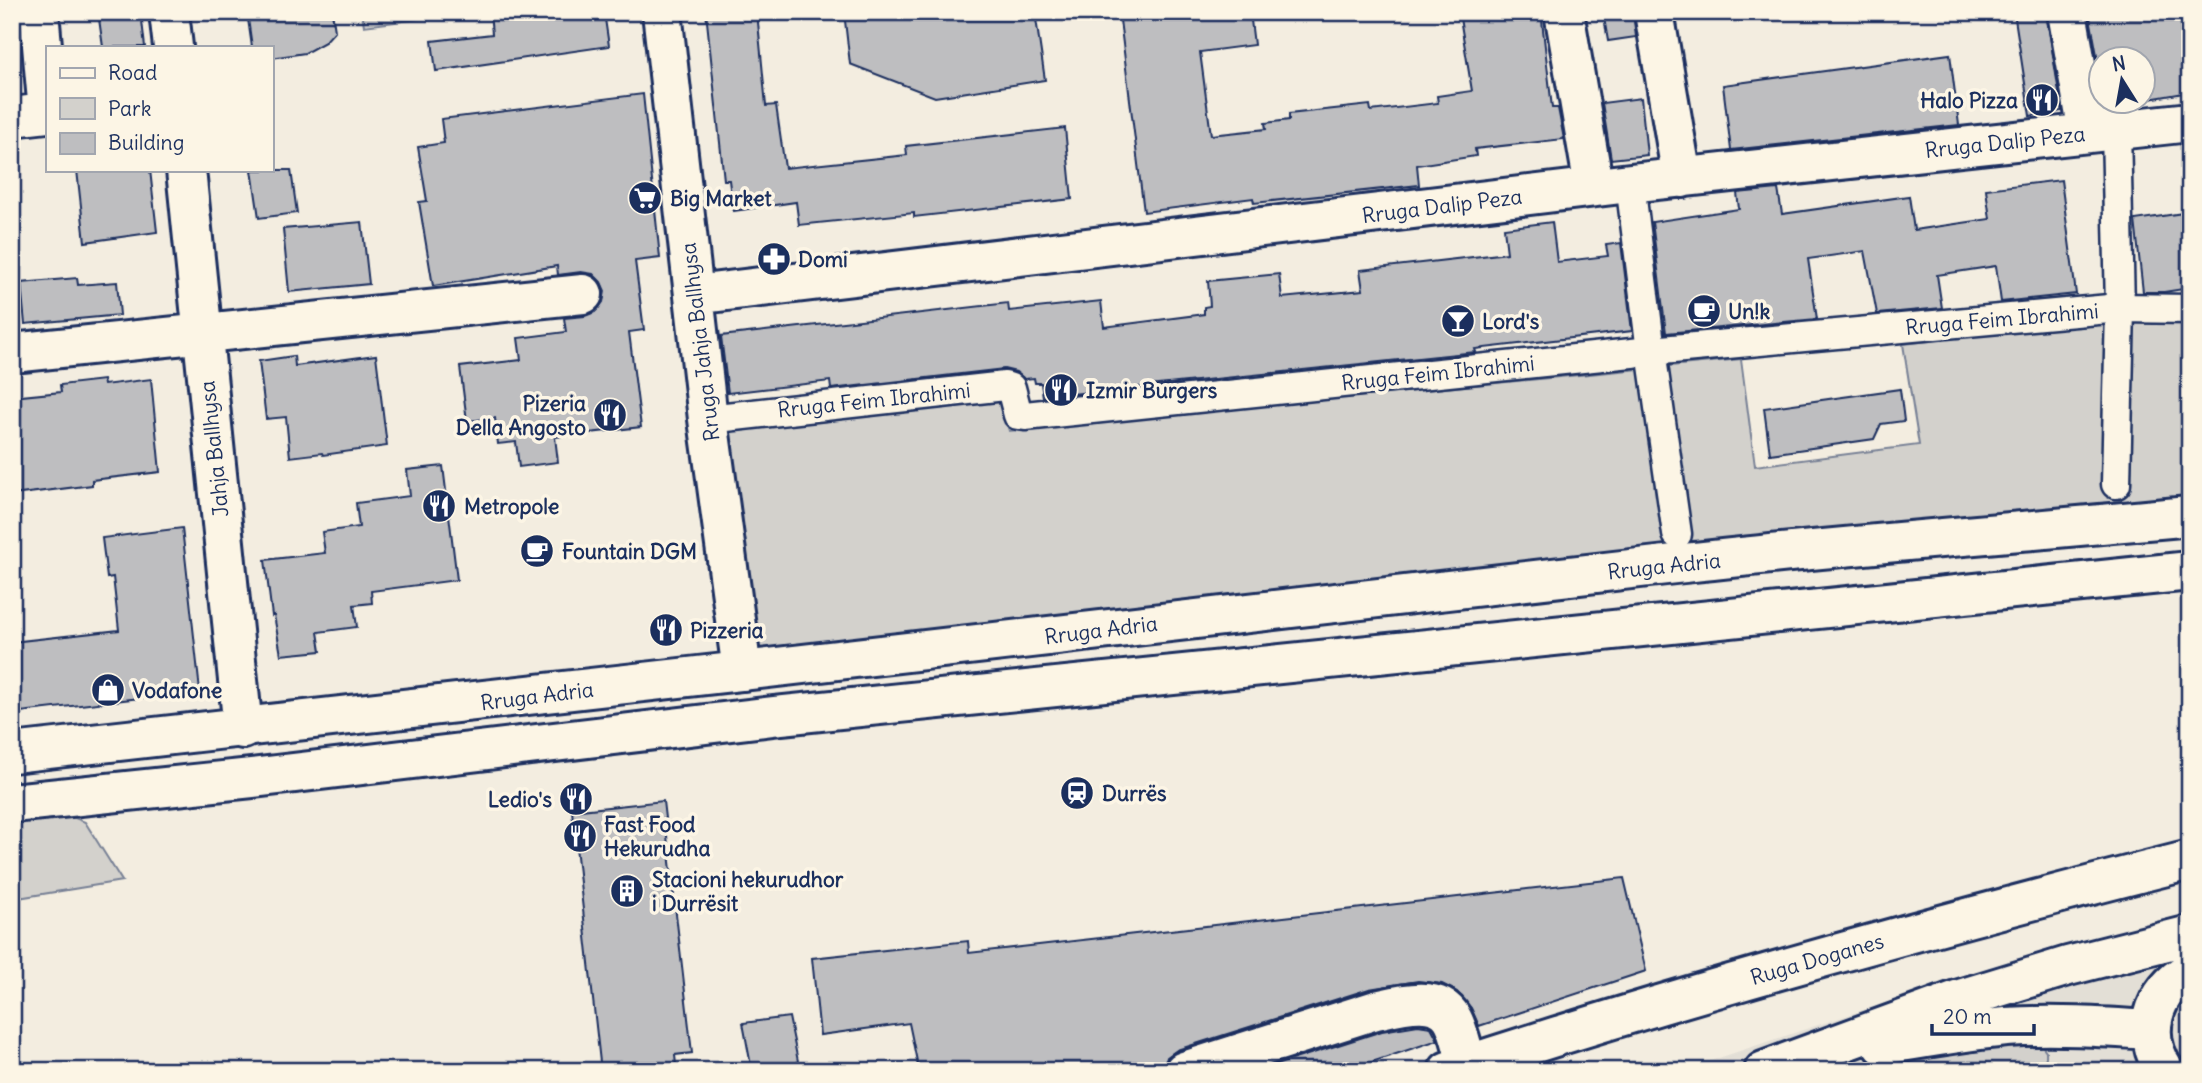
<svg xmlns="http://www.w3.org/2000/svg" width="2202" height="1083" font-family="Delius,sans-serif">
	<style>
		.built { fill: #e3dfd6 }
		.green { fill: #d3d1cc; stroke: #778095; stroke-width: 2 }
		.building { fill: #bebec0; stroke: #1b2f5e; stroke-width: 2 }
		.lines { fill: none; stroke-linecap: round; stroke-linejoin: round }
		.pedestrian-casing { stroke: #1b2f5e; stroke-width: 33 }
		.minor-casing { stroke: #1b2f5e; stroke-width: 44 }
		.secondary-casing { stroke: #1b2f5e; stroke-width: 44 }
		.primary-casing { stroke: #1b2f5e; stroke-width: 44 }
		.pedestrian { stroke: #fcf5e5; stroke-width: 28 }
		.minor { stroke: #fcf5e5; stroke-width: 38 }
		.secondary { stroke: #fcf5e5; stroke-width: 38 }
		.primary { stroke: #fcf5e5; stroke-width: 38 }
		.labels { text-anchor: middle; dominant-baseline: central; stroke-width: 7; stroke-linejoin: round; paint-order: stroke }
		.poi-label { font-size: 21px; font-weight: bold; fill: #1b2f5e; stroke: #fcf5e5; text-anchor: start }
		.street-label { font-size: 21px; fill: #1b2f5e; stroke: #fcf5e5 }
	</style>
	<rect width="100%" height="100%" fill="#f3ede0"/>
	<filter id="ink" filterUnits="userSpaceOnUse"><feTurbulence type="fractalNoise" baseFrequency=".0143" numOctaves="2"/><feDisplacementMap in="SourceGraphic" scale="14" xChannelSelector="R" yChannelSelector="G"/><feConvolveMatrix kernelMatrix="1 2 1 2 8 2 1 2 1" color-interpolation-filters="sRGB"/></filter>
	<g filter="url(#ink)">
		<path class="built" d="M2190,912v159h-510l322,-107z"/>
		<path class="green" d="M362,12h114l-112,14z
			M2104,318l86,4v188l-1435,147 -30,-227 275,-29 9,30 732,-72 14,107 164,-21 -16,-101 43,-5v-7z
			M53,809l32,13 37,59 -110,18v-84z
			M2040,1043l6,8c0,5 1,7 -3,11 -15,15 -106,9 -131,9l-5,-13z"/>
		<path class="building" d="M98,12h43l4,35h-42z
			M247,12h85l3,19 -10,11 -20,11 -34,5v-11h-19z
			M490,12h114l5,34 -173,25 -4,-30 60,-7z
			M706,12h51l9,94 10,-1 9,63 122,-13 -1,-9 159,-18 7,71 -158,18v-4l-115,12 -3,-23 -63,9 -4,-31h-5z
			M844,12h191l10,68 -110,17 -85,-33z
			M1119,12h131l4,33 -54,7 11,83 55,-6 -1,-6 24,-3v-6l81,-9 1,6 67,-8 -1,-7 35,-5 -13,-79h82l11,96h6l6,31 -89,10 1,7 -59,9 2,20 -165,18 -1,-5 -109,14z
			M1603,12h30l3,25 -28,4z
			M2014,12h32l16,99 -32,5z
			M2089,12h101v80l-47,8v-40h-42v17z
			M1950,54l9,71 -228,25 -8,-65z
			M643,94l17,164 -25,3 9,69 -15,2 12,95 -86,10 3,25 -39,5 -3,-25 -18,2 -3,-26 -28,3 -7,-54 61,-7 -3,-22 48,-6 -2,-14 21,-2 10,-4 8,-10 2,-11 -4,-9 -8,-8 -12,-2 -23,3 -1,-9 -124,20 -14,-84 8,-1 -9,-54 26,-4 -3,-24z
			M1641,98l6,57 -36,4 -9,-56z
			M77,170h73l7,62 -72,10z
			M252,170h39l6,43 -38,5z
			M2061,180l15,114 -75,8 -5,-36 -59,9 5,33 -65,6 -12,-63 -57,8 9,60 -151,14 -14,-111 87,-13 -2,-16 41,-4 4,25 127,-18 5,34 76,-11 -4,-30z
			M2190,212v76l-26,4h-21l-8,-72z
			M362,222l7,62 -80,8 -6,-63z
			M1552,222l5,40 51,-6 -2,-11 15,-2 11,88 -157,18 1,3 -433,45 -2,-14h-6l-1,-5 -10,1 -8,-7 -12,-3 -173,20 -1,-8 -102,12 -7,-57 287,-33 1,8 92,-10 3,26 100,-13v-7l6,-1 -2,-25 71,-7 3,24 81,-8 -3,-20 147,-17 -3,-25z
			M77,278l1,7 39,-3 3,33 -95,9 -4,-41z
			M376,355l11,91 -64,9 -1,-2 -32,4 -4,-40 -20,2 -7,-58 35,-5 1,10z
			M151,379l9,93 -68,8v5l-80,10v-98l49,-5 -1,-7 43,-5 1,5z
			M1900,389l4,32 -23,3 -7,15 -104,15 -6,-46z
			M443,466l14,114 -86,11 1,12 -18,2 3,22 -39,5 3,19 -40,4 -7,-40 -2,1 -7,-56 60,-7 -3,-21 37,-5 -3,-24 54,-7 -3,-26z
			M182,528l18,163 -188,22v-71l107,-12 -6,-53 -6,1 -5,-40z
			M663,801l29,252 -17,2 1,10 -45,6h-30l-29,-260z
			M1624,878l22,93 -167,55 -8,-18 -14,-16 -15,-8 -24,-3 -49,8 -192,61 -10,7 -4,14h-179l-1,-7 -28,7h-36l-10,-48 -89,12 -8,-77 156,-17 1,12z
			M789,1017l11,54h-48l-9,-48z
			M1418,1025l13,2 7,13 -93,31h-88l125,-40z"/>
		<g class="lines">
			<g class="pedestrian-casing">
				<path id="pedestrian" d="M1630,183l21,168 26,183
					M708,419l297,-33 6,2 7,27 7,1 626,-65 469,-43 70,1
					M2116,484l4,-176 -4,-178"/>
			</g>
			<g class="minor-casing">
				<path id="minor" d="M39,12l8,89
					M169,12l4,35
					M662,12l46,407 34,252
					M1564,12l30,175
					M1654,12l28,166
					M2067,12l21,121
					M12,117l35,-4
					M186,170l57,559
					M694,295l936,-112 560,-61
					M12,353l571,-59
					M1883,1045c41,-7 82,-14 123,-18 48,-3 97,0 145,3
					M1184,1071l192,-61c22,-5 62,-17 76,8 7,11 11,33 15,46
					M1764,1071l193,-71 111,-34 122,-31
					M2165,1071c-25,-36 -13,-80 25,-100"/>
			</g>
			<g class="secondary-casing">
				<path id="secondary" d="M1448,1071c244,-80 492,-148 742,-211"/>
			</g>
			<g class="primary-casing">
				<path id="primary" d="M12,753c555,-59 1108,-128 1663,-189 171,-19 343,-32 515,-48
					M12,803l240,-25 521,-62 1417,-145"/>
			</g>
			<use href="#pedestrian" class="pedestrian"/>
			<use href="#minor" class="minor"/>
			<use href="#secondary" class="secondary"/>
			<use href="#primary" class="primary"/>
		</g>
	</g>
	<defs>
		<g id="restaurant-disc" transform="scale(1.75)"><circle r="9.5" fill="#1b2f5e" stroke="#fcf5e5"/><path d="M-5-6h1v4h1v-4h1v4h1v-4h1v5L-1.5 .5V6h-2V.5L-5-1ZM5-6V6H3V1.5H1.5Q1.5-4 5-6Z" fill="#fff"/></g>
		<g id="supermarket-disc" transform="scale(1.75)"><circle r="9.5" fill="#1b2f5e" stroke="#fcf5e5"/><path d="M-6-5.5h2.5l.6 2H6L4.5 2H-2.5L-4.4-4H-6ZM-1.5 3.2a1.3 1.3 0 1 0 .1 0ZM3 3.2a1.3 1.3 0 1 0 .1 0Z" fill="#fff"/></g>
		<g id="pharmacy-disc" transform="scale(1.75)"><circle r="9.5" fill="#1b2f5e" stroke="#fcf5e5"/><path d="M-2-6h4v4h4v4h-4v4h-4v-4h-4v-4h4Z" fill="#fff"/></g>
		<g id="cafe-disc" transform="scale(1.75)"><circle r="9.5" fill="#1b2f5e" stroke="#fcf5e5"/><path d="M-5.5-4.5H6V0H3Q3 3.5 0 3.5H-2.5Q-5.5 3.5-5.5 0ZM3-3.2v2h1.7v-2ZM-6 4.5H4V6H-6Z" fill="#fff"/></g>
		<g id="bar-disc" transform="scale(1.75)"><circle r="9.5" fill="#1b2f5e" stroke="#fcf5e5"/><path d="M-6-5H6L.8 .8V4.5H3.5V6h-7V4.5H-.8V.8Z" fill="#fff"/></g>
		<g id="shop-disc" transform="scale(1.75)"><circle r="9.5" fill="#1b2f5e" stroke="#fcf5e5"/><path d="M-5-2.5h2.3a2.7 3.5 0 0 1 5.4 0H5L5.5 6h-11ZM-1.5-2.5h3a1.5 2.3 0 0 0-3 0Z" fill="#fff"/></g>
		<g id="station-disc" transform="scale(1.75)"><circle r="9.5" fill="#1b2f5e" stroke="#fcf5e5"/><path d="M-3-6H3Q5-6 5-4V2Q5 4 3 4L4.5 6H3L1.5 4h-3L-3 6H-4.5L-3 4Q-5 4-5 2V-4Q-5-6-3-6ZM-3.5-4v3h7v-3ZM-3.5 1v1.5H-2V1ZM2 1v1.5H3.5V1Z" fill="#fff"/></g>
		<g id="building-disc" transform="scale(1.75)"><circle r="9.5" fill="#1b2f5e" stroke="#fcf5e5"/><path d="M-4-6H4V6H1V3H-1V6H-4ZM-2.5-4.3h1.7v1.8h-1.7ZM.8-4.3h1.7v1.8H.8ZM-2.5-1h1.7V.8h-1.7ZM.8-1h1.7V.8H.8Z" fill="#fff"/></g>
	</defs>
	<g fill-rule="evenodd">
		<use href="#restaurant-disc" x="2042" y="100"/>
		<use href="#supermarket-disc" x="645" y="198"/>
		<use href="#pharmacy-disc" x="774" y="259"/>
		<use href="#cafe-disc" x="1704" y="311"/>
		<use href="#bar-disc" x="1458" y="321"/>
		<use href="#restaurant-disc" x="1061" y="390"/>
		<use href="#restaurant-disc" x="610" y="415"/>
		<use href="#restaurant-disc" x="439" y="506"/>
		<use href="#cafe-disc" x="537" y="551"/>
		<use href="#restaurant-disc" x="666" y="630"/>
		<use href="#shop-disc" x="108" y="690"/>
		<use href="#station-disc" x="1077" y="793"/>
		<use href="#restaurant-disc" x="576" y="799"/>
		<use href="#restaurant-disc" x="580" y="836"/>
		<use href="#building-disc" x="627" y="891"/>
	</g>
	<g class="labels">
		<g class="poi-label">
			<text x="2018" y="100" text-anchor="end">Halo Pizza</text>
			<text x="670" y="198">Big Market</text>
			<text x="798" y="259">Domi</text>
			<text x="1728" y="311">Un!k</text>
			<text x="1482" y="321">Lord's</text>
			<text x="1086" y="390">Izmir Burgers</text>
			<text x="586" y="403" text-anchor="end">Pizeria<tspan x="586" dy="24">Della Angosto</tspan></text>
			<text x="464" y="506">Metropole</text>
			<text x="562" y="551">Fountain DGM</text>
			<text x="690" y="630">Pizzeria</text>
			<text x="132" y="690">Vodafone</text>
			<text x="1102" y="793">Durrës</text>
			<text x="552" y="799" text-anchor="end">Ledio's</text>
			<text x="604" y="824">Fast Food<tspan x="604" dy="24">Hekurudha</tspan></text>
			<text x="652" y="879">Stacioni hekurudhor<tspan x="652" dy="24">i Durrësit</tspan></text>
		</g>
		<g class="street-label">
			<text transform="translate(2005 142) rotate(-6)">Rruga Dalip Peza</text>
			<text transform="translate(1442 206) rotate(-7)">Rruga Dalip Peza</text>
			<text transform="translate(2002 319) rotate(-5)">Rruga Feim Ibrahimi</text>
			<text transform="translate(700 342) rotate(-97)">Rruga Jahja Ballhysa</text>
			<text transform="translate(1438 373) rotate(-6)">Rruga Feim Ibrahimi</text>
			<text transform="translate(874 400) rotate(-6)">Rruga Feim Ibrahimi</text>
			<text transform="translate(214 449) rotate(-96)">Jahja Ballhysa</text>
			<text transform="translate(1664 566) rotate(-6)">Rruga Adria</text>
			<text transform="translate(1101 630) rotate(-7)">Rruga Adria</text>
			<text transform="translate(537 696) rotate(-7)">Rruga Adria</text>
			<text transform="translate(1817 959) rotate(-16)">Ruga Doganes</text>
		</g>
	</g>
	<rect width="2202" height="1083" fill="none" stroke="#fcf5e5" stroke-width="42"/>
	<rect x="21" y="21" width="2160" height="1041" fill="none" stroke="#1b2f5e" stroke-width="2.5" filter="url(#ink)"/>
	<rect x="46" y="46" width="228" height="126" fill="#fcf5e5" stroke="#a2a6af" stroke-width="2"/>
	<rect x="60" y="68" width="35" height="10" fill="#fcf5e5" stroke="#a2a6af" stroke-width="2"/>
	<text x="108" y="80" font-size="21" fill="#1b2f5e">Road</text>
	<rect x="60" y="98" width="35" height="21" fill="#d3d1cc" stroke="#a2a6af" stroke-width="2"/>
	<text x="108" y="116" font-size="21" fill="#1b2f5e">Park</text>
	<rect x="60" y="133" width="35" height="21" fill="#bebec0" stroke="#a2a6af" stroke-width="2"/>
	<text x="108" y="150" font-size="21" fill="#1b2f5e">Building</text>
	<g transform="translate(2122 80) rotate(349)"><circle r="33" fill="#fcf5e5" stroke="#a2a6af" stroke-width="2"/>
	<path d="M0-5L12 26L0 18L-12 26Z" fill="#1b2f5e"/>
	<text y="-10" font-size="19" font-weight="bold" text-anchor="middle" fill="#1b2f5e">N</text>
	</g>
	<path d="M1932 1024v10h102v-10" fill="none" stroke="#1b2f5e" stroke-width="3.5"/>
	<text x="1943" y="1024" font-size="21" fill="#1b2f5e" stroke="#fcf5e5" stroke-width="5" paint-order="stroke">20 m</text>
</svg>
